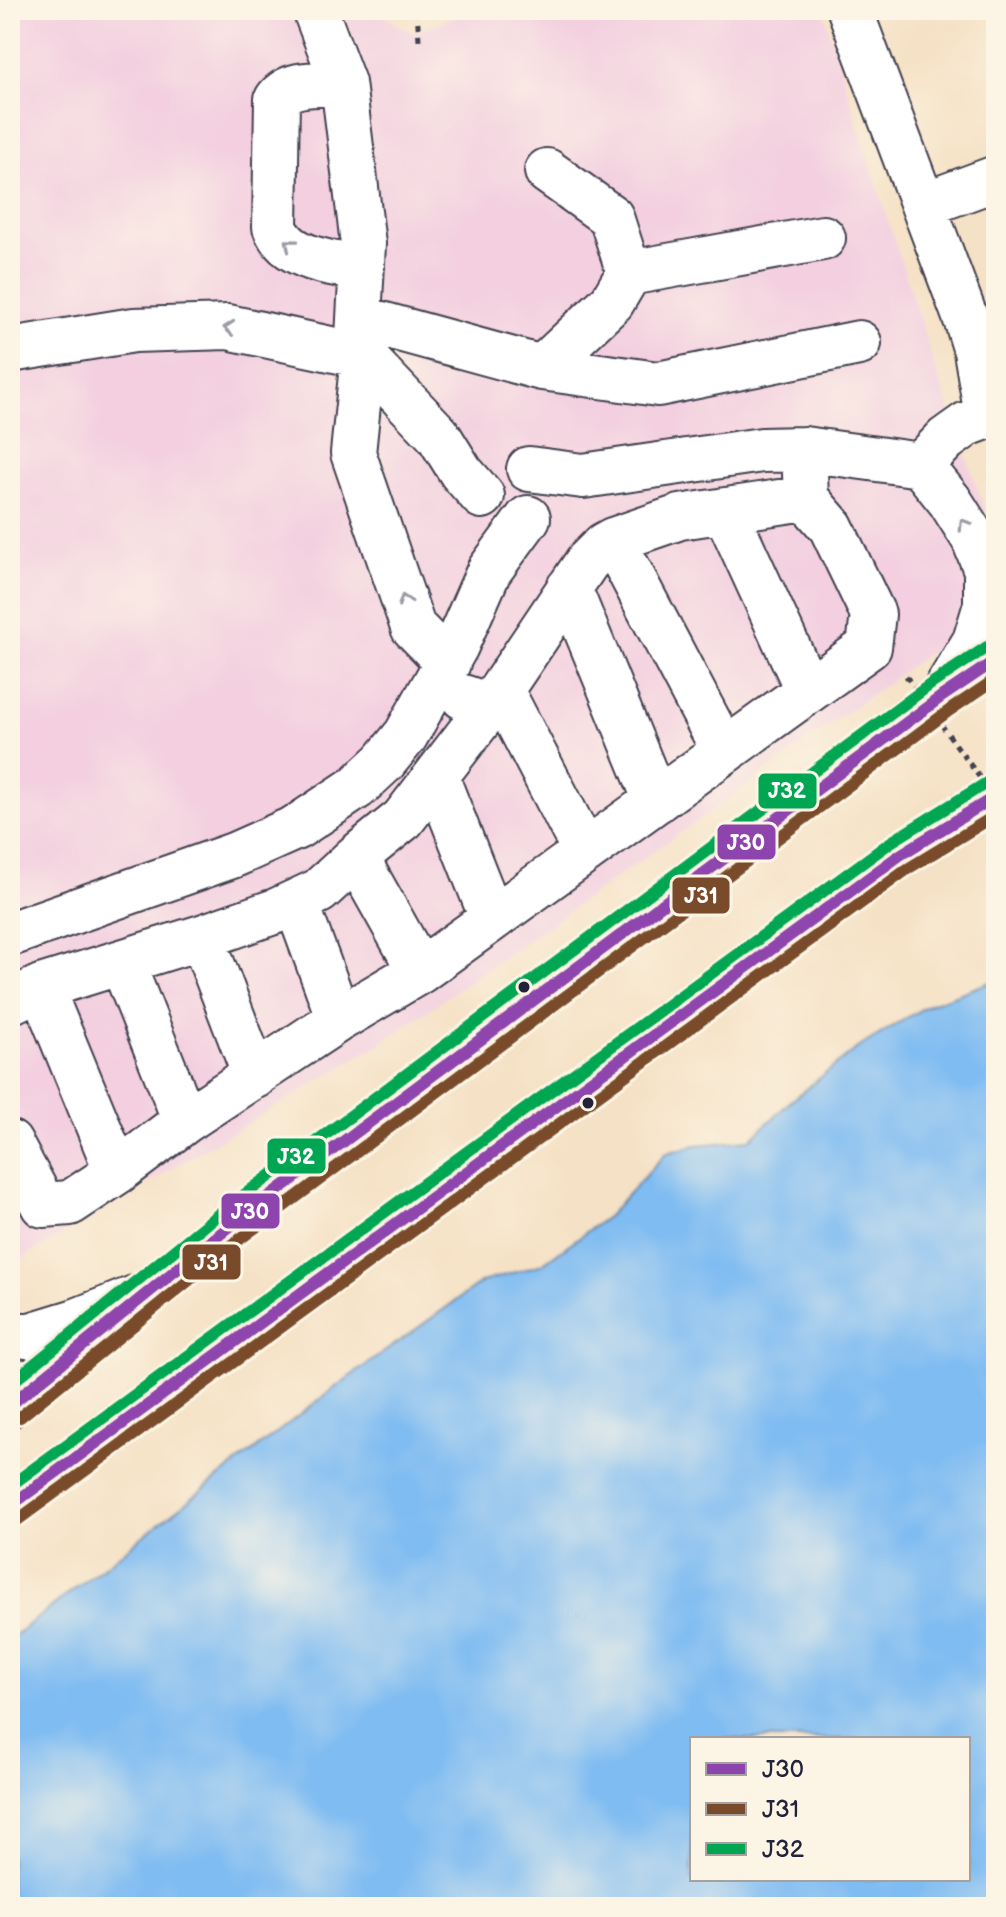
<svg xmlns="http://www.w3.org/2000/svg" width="1006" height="1917" font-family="'Balsamiq Sans',sans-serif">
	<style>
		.built { fill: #f3cfe0 }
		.water { fill: #7fbcf2; stroke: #506f96; stroke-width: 2; fill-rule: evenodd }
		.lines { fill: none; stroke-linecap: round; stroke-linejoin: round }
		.minor-casing { stroke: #423f50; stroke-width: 48 }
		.major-casing { stroke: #423f50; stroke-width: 48 }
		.path { stroke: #423f50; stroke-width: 5; stroke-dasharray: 6 6; stroke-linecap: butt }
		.minor { stroke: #fff; stroke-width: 44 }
		.major { stroke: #fcbd6f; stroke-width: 44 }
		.path-bridge { stroke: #423f50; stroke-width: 5; stroke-dasharray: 6 6; stroke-linecap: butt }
		.bus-1-casing { stroke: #fcf5e5; stroke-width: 18 }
		.bus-2-casing { stroke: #fcf5e5; stroke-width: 18 }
		.bus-3-casing { stroke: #fcf5e5; stroke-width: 18 }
		.bus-1 { stroke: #8e44ad; stroke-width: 12 }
		.bus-2 { stroke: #7a4b2a; stroke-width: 12 }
		.bus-3 { stroke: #00a651; stroke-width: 12 }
		.oneway { stroke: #9c9ca7 }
		.bus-dot { fill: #22223b; stroke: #fcf5e5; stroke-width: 3 }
		.line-badge { stroke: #fcf5e5; stroke-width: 3 }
		.badge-label { font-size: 22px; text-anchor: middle; font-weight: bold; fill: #fff }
	</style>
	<rect width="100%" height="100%" fill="#fcf5e5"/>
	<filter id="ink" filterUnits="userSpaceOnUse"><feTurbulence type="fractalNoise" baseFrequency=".0125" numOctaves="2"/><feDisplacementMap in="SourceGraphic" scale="16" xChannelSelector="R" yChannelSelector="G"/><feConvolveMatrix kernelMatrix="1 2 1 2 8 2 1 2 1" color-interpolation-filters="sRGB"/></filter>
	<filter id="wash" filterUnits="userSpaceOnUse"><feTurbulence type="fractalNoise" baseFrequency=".006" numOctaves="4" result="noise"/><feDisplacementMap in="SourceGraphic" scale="32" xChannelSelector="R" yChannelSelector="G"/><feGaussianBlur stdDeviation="1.8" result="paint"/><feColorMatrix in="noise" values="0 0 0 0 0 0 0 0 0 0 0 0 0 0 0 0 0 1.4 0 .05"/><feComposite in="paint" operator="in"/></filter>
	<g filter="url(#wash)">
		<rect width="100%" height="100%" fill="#f5e1c5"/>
		<path class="built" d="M10,10h364l39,23 58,-23h352l30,100 82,258 61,173v63l-295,214 -317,223 -374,225z"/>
		<path class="water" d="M996,980v927h-986v-268l331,-256 141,-101 60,-18 66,-48 58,-63 30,-8 54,-5 42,-40 67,-53 69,-42zM692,1739h276v140h-276z"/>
	</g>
	<g filter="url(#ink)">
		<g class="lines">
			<g class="minor-casing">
				<path id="minor" d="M315,10l28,73 20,161 -5,94 5,18 -10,97 60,174 35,36
					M850,10l117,312 9,29 11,65
					M343,83c-22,2 -52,-3 -66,16l-2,128c2,4 4,9 7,12 14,20 58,27 80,28
					M923,205l73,-27
					M629,273l194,-35
					M359,318l183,50 116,16 201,-41
					M10,350l124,-20 94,-3 135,29 75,79 23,37 21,24
					M542,368l70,-66 17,-29 -18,-56 -64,-46
					M921,465l25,-26 21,-15 29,-11
					M529,469l54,7 179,-26 42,-1 117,16 29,36 24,38 12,31v35l-11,36 -34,56
					M725,510l83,181
					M613,540l111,211
					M569,588l87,213
					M501,690l84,162
					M463,697l27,9 97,-144 17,-17 9,-5 67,-23 126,-19
					M436,776l56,142
					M356,857l64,114
					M296,902l43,117
					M10,934l224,-79 63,-28 60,-40 27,-25 22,-27 50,-89 33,-75 39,-53
					M202,937l53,139
					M122,962l63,159
					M41,987l76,185
					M10,1002l31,-15 161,-50 74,-26 43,-20 37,-34 47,-38 87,-113
					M10,1143l33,62 27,-2 47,-31 68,-51 154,-102 81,-48 449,-324 4,-33 -42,-87 -25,-29 -2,-49
					M10,1333l17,3 49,-15 61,-24"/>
			</g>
			<g class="major-casing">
				<path id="major" d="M10,1405l220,-179 711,-529 55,-37
					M10,1506l890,-651 96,-59"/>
			</g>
			<path class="path" d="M417,10l2,30"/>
			<use href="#minor" class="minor"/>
			<use href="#major" class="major"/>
			<path class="path-bridge" d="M906,676l90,124"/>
			<g class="bus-1-casing">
				<path id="bus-1" d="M10,1405l220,-179 711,-529 55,-37
					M10,1506l890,-651 96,-59"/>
			</g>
			<g class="bus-2-casing">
				<path id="bus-2" d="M20,1417l220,-178 710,-529 46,-31
					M19,1519l890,-651 87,-53"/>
			</g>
			<g class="bus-3-casing">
				<path id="bus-3" d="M10,1384l210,-171 711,-529 56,-37
					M10,1486l881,-644 97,-60"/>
			</g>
			<use href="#bus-1" class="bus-1"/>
			<use href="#bus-2" class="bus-2"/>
			<use href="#bus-3" class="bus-3"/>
		</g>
		<defs><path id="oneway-chevron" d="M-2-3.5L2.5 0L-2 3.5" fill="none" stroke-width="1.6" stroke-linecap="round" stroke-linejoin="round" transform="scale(2)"/></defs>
		<g class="oneway">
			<use href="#oneway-chevron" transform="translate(290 244) rotate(-140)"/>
			<use href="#oneway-chevron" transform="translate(229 328) rotate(-175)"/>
			<use href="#oneway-chevron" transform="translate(964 524) rotate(-122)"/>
			<use href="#oneway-chevron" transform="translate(404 600) rotate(-109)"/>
		</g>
	</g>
	<g class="bus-dot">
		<circle cx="524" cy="987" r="7"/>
		<circle cx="588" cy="1103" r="7"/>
	</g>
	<g class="line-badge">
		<rect x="757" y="772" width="61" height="38" rx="8" fill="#00a651"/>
		<rect x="716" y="823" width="61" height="38" rx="8" fill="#8e44ad"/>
		<rect x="671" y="876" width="60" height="39" rx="8" fill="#7a4b2a"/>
		<rect x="266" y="1137" width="61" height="38" rx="8" fill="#00a651"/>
		<rect x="220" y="1192" width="61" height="38" rx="8" fill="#8e44ad"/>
		<rect x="181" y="1243" width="61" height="38" rx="8" fill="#7a4b2a"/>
	</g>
	<g class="badge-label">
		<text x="787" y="798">J32</text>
		<text x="746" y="850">J30</text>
		<text x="701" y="903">J31</text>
		<text x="296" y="1164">J32</text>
		<text x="250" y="1219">J30</text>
		<text x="211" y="1270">J31</text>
	</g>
	<rect width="1006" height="1917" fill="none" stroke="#fcf5e5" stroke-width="40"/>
	<rect x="690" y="1737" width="280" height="144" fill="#fcf5e5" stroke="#a5a1a1" stroke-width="2"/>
	<rect x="706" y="1763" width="40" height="12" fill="#8e44ad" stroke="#a5a1a1" stroke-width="2"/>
	<text x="762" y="1777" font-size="24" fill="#22223b">J30</text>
	<rect x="706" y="1803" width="40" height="12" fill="#7a4b2a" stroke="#a5a1a1" stroke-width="2"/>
	<text x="762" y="1817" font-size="24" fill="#22223b">J31</text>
	<rect x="706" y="1843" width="40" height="12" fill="#00a651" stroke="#a5a1a1" stroke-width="2"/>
	<text x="762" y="1857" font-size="24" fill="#22223b">J32</text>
</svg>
